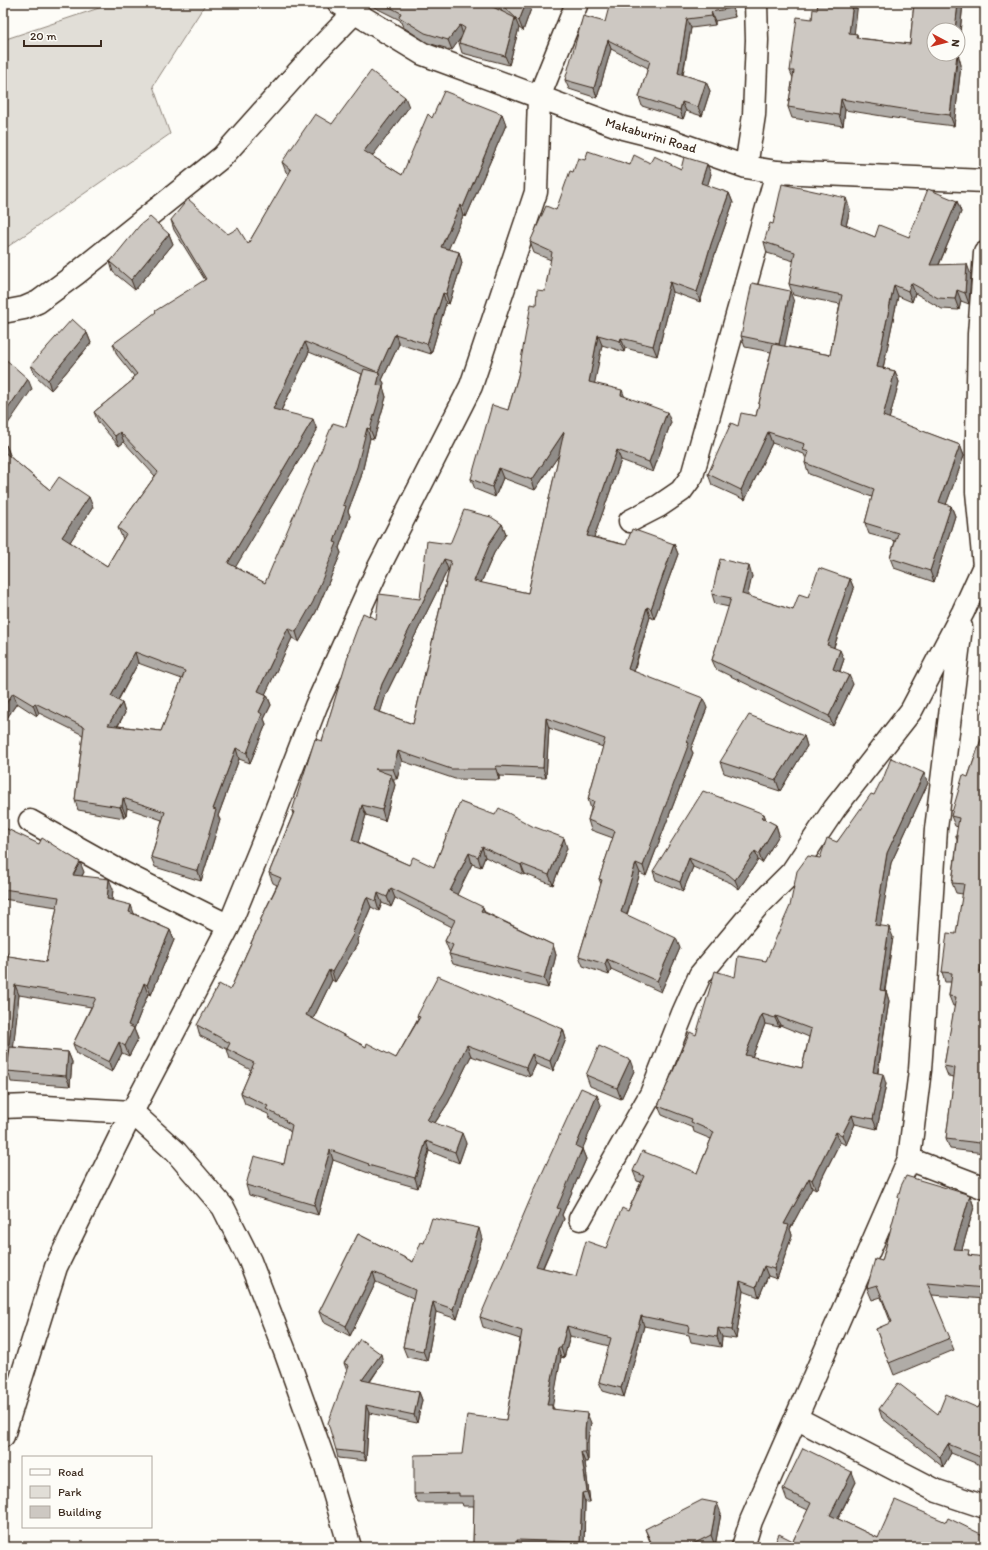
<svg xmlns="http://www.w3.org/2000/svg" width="988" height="1550" font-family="Itim,sans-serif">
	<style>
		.green { fill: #e1ded7; stroke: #8e847a }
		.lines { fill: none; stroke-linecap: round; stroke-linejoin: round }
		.minor-casing { stroke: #3b2a1e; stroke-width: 25 }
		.minor { stroke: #fdfcf7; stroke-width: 22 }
		.wall { fill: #b0aca7; stroke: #3b2a1e; fill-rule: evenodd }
		.shaded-wall { fill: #908c88; stroke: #3b2a1e }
		.building { fill: #cdc8c2; stroke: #3b2a1e; fill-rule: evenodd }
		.labels { text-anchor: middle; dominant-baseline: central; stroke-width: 3; stroke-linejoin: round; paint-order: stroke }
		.street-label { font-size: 13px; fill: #3b2a1e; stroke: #fdfcf7 }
	</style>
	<rect width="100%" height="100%" fill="#fdfcf7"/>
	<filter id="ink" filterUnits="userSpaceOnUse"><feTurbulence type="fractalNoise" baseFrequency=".025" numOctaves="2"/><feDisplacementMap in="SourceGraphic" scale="8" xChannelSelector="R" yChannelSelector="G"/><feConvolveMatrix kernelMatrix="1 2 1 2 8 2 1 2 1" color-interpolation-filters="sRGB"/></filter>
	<g filter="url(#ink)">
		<path class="green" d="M114,3h92l-53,83 17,48 -167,116v-210z"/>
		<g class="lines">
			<g class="minor-casing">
				<path id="minor" d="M339,3l84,51 200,74 44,11 79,28 31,5 208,9
					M746,167l8,-52 3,-75 -1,-37
					M3,312l21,-4 14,-6 38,-28 146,-117 96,-107 37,-38
					M630,521l29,-15 22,-15 11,-15 85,-304
					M30,821l93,52 106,53
					M3,1107l25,-1 104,6 44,40 47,55 27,54 36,93 40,112 24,81
					M909,1159l76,29
					M580,1219l71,-125 32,-81 17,-38 56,-67 36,-36 43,-64 76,-97 52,-99 21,-46 -7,-74v-57l2,-101 6,-81
					M796,1418l141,73 48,16
					M3,1436l53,-169 76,-155 97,-186 42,-103 45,-117 61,-135 94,-185 65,-194 3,-95 38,-94
					M743,1547l8,-26 158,-362 11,-89 7,-99 9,-142 25,-202"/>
			</g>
			<use href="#minor" class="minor"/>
		</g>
		<path class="wall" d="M366,3h119l18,9 -10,-9h40l-10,28 -5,-4 1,1 -10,37 -47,-12 -3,-10 2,-6 -9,13 -24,-7 -25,-16 -3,-7z
			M732,3l3,14 -20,4v4l-24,3 -8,47 23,7 4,9 -8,25 -16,-5 -3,8 -41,-13 -3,-9 9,-29 -37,-19 -14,49 -28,-9 -4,-9 40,-58z
			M914,3h49l-5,51 3,11 -7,61 -41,-5 -68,-11 -2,16 -51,-8 -4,-11 5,-29 -3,-7 22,-52 5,-9 37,24h3l1,4 52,6z
			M409,107l-37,49 30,19 30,-57 70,-4 4,11 -40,92 -3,-1 -15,33 11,3 3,11 -13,41 -3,-1 -15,51 -32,-10 -17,36 2,3 -1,4 3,10 -12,42 -4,-1 -9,39 -13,34 2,5 -11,32 2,5 -25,59 -17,30 -7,-4 -27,56 2,1 4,10 -7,14 2,5 -16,39 -11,-4 -21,57 2,4 -19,61 -46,-14 -4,-10 11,-37 -35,-12 -1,8h-2v2l-46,-8 -3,-10 8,-65 -44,-22 -2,3 -20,-13 -14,21v-281l3,2 4,10 -1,1 41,34 43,17 -23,35 37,24 16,-27 -5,-11 37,-52 -31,-34 -5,4 -21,-24 -4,-10 39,-32 -1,-2 2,-2 -17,-21 -4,-11 92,-64 -31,-50 -3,-10 57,14 20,10 41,-69 -3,-3 -4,-10 50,-38zM309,352l53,22 -16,53 -81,156 -30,-16 82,-137 -36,-19zM138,663l44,16 -21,52 -43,-5 7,-13 -3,-10 -4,-2z
			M585,160l45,5 20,-2 61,11 -4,12 22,7 4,10 -18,51 -15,48 -27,-10 -16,64 -32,-8 -1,4 -22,-7 -8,38 30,13 47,26 -18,50 -32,-12 -27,77 32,8 48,-1 4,10 -24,65 -4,-2 -16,55 73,36 -16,41 2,4 -47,123 -6,-3 -13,42 53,33 -19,44 -50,-23 -2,6 -26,-9 -4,-10 22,-72 -2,-5 14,-41 -22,-8 -3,-10 3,-11 -3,-10 15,-52 -54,-19 -3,50 -47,-2v4l-44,-1 -53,-18 -5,18h-4l2,6 -10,36 -19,-6 -8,27 51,23 25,2 26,-65 107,46 -14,37 -28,-11 -1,1 -39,-18 -4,10 -9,-3 -15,30 28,18 68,33 3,10 -8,33 -95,-24 -4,-10 1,-2 -1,-1 -4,-10 7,-14 -57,-29 -4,9 -9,-4 -3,8 -8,-4 -14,33 1,3 -23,39 -3,-2 -19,39 53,28 30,11 22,-39 -1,-3 146,13 3,10 -13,32 -17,-7 -6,13 -59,-21 -23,47 -13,20 31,20 -7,20 -30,-12 -11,37 -46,-13 -1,-1 -38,-14 -15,55 -69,-20 -3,-10 38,-21 7,-32 -2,-1 -1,-2 -18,-10 -2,-5 -23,-10 -4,-11 10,-23 -21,-11 -3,-10 -27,-13 -3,-11 33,-35 30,-67v-2l17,-36 -4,-2 -4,-10 24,-59 -1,-3 30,-70 27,-86 -1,-2 28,-34 44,-20 30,-55 52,-20 4,10 -12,19 -13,30 47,10 31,-138 -24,35 -32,-12 -8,19 -20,-8 -4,-10 37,-69 10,-34 18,-71 9,-14 6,-31 -17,-7 -4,-11 26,-32 17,-38zM448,569h1l-36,155 -33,-12 6,-18z
			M957,201l4,11 -22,53 32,10 -2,29 -8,-3 -2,9 -17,-1 -27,-16 -3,9 -14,-6 -15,72 12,3 4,11 -10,37 71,26 4,11 -18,48 5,2 4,10 -21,66 -40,-14 -4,-10 5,-17 -26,-7 -4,-11 7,-26 -63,-23 -4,-11 1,-4 -2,-5 -32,-11 -27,57 -33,-15 -4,-11 30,-48 18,-10 15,-64 -26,-5 -4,-11 53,-34 -10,44 46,9 10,-51 -47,-9 -4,-11 5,-23 -27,-8 -3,-11 9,-18 77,-15 -4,17 29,11h34z
			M169,234l4,10 -38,46 -22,-18 -3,-10z
			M87,333l4,10 -40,47 -16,-15 -4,-10z
			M752,576l-5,20 46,14 15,-13 42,-18 4,10 -20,58 10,12 -4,12 13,13 -20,42 -117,-57 -4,-9 17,-53 -14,-3 -3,-10z
			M985,704v14l-2,-6z
			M985,728v424l-1,-1v2l-34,-4 -4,-10 8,-62 -6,-1 -4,-10 11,-60h-2l-4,-10 2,-14h-6l-3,-10 14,-38 7,-40 -7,-1 -4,-10 5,-43 -1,-4 2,-9 -3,-1 -4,-10 17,-39z
			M804,736l3,10 -27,45 -56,-18 -4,-11z
			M928,783l-37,80 -11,63 13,11 -8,54h1l3,10 -11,72 8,11 -9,45 -22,-5 -9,21 -6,-3 -24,48 -4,-2 -22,41 2,6 -15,44 -9,-3 -9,21 -16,-6 -7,48 -14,-2 -1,10 -30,-5 -2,-7 -45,-9 -20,71 -21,-6 -4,-9 10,-36 -39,-10 -6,22 -3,-1 -9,48 2,4 37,14 -3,17v22h-3l5,40h-5l-1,45h-111l1,-41h-11l-1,-3h-44l-4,-9 48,-40 44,-34 14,-81 -37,-12 -3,-10 121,-212 -19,44 4,10 -24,56 2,4 -21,49 33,8 30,-28 22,-37 13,-29 -4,-1 -4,-10 64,2 14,-34 -17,-7 -1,-4 -31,-13 -4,-9 38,-71 39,-58 31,-16 54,-103 17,-16 37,-47zM765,1024l14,3 1,-2 29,12 -7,31 -50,-11z
			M764,814l2,6 10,5 3,10 -17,28 -4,-3 -19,29 -8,-6 -38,-16 -10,24 -27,-11 -3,-9z
			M3,827l81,45 -2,4 31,13 -1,11 23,14 35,16 4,10 -23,55 -3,-1 -14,35 4,10 -9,17 -7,-3 -10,19 -35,-18 -4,-10 18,-37 -72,-12 -6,52 55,5 4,10 -2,24 -59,-4 -2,-8h-6v-130l4,10v2l39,6 11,-55 -54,-8z
			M634,1071l-13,28 -31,-13 -4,-11z
			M970,1195l4,12 -12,42 9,7 14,1v42l-53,-4 22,55 -60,25 -18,-46 15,-6 -10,-26 -9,3 -5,-12 15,-27 17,-61 -1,-3z
			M358,1234l55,28 11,-19 58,-4 -25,80 -21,-7 -9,49 -20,-4 -4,-10 10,-49 -37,-16 -26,54 -27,-14 -4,-10z
			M383,1362l-13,20 49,10 3,8 -5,23 -48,-10 -3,48 -28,-3 -2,-8 11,-79 -3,-8z
			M985,1396v71l-34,-14 -8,14 -61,-49 -3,-9 59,5 40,-6z
			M856,1482l-18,37 40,19 68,-16 39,14 -192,5 15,-31 -21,-10 -4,-11z
			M721,1513l-6,33 -2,1h-61l-7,-18z"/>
		<path class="shaded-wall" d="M526,3h7l-10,28 -4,-10z
			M731,3h1l3,14 -3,-9z
			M853,3h5l-5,41 -4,-11z
			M958,3h5l-5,47v-20h-3z
			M711,12l4,9v4l-3,-9z
			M515,18l4,10 -10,37 -4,-9z
			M687,19l4,9 -10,55 -3,-10z
			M460,25l3,10 -11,15 -4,-10z
			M608,40l3,9 -14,49 -3,-10z
			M958,54l3,11 -7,61 -4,-11z
			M706,82l4,9 -8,25 -4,-9z
			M405,97l4,10 -41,55 -4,-11z
			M841,99l4,11 -2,16 -4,-11z
			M682,102l4,9 -3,8 -3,-9z
			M502,114l4,11 -40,92 -3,-10z
			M707,164l4,10 -6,20 -4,-11z
			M729,193l4,10 -18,51 -15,48 -3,-10 14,-48z
			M846,198l4,11 -6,25 -3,-11z
			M957,201l4,11 -27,64 -4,-11z
			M460,205l3,11 -18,41 -4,-10z
			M169,234l4,10 -38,46 -4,-10z
			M459,252l3,11 -13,41 -3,-10z
			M967,264l4,11 -2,29 -4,-11z
			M670,282l3,10 -16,64 -4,-10z
			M911,283l4,10 -3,9 -4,-11z
			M894,285l4,11 -17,82 -4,-11z
			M957,290l4,11 -2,9 -4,-11z
			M790,291l4,11 -11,53 -4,-11z
			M443,293l3,10 -15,51 -4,-10z
			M87,333l4,10 -40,47 -3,-10z
			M395,334l4,10 -17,36 2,3 -1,4 3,10 -12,42 -4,-10 7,-44 2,-9 -1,-4z
			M598,335l4,10 -9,47 -4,-10z
			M621,338l4,10 -1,4 -4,-11z
			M305,342l4,10 -32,67 -4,-10z
			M895,371l4,11 -12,45 -4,-11z
			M28,379l4,10 -29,42v-15z
			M622,390l4,10 -5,-5z
			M667,412l4,10 -18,50 -4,-10z
			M313,419l4,11 -85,143 -4,-10z
			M367,428l3,10 -9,39 -13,34 2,5 -11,32 2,5 -25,59 -17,30 -3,-10 38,-90 9,-37z
			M120,432l4,10 -5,4 -4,-10z
			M564,432l4,10 -33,48 -3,-10z
			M768,432l4,11 -27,57 -4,-10z
			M6,445l4,10 -4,6 -3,-8v-3z
			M960,445l4,11 -21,57 -4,-11z
			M617,450l4,10 -30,86 -4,-10z
			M499,468l4,10 -8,19 -3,-10z
			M89,497l4,10 -27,41 -4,-11z
			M951,506l4,10 -21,66 -4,-11z
			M502,524l4,10 -12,19 -17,39 -3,-11 16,-39z
			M674,544l4,10 -24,65 -3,-10z
			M444,559l4,10 -62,125 -8,26 -4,-10 8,-26z
			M749,566l3,10 -6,28 -4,-10z
			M850,579l4,10 -23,66 -4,-10z
			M647,607l3,10 -19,62 -3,-10z
			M288,628l4,10 -30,63 -4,-10z
			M840,650l4,9 -7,20 -4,-10z
			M135,652l3,11 -24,44 -3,-11z
			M849,675l4,9 -20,42 -4,-10z
			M13,693l4,10 -14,21v-16z
			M267,695l4,10 -7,14 2,5 -16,39 -3,-10 12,-41z
			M703,698l4,10 -16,41 2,4 -47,123 -3,-10 43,-124z
			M35,703l4,10 -2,3 -4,-11z
			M122,703l3,10 -13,22 -4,-10z
			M546,718l3,10 -3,50 -3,-10z
			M804,736l3,10 -27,45 -4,-11z
			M236,748l3,11 -21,57 2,4 -19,61 -3,-10 15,-62z
			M398,751l4,10 -5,18 -4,-10z
			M496,766l3,10v4l-3,-11z
			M924,773l4,10 -37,80 -12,72 -4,-10 12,-72z
			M391,775l4,10 -10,36 -3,-11z
			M123,798l4,10 -1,8 -4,-10z
			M362,805l4,10 -10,35 -4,-10z
			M120,806l4,10v2l-4,-11z
			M764,814l3,9 -6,-6z
			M776,825l3,10 -17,28 -3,-9z
			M564,838l3,10 -14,37 -4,-10z
			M482,847l3,10 -4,10 -3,-10z
			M755,851l3,9 -19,29 -4,-9z
			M469,853l3,11 -18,37 -4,-10z
			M689,858l4,9 -10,24 -3,-9z
			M80,862l4,10 -7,13 -4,-10z
			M636,863l4,10 -16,50 -3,-11z
			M521,864l4,10 -1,1 -3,-10z
			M109,879l4,10 -2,20 -4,-10z
			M391,888l4,10 -4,9 -4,-10z
			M378,893l4,10 -3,8 -3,-10z
			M367,897l4,10 -14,33 1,3 -23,39 -3,-10 21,-40z
			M131,905l4,11 -6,-4z
			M483,907l3,10 -5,-6z
			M889,927l4,10 -10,63 -3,-10z
			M170,930l4,10 -23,55 -4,-10z
			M985,933v40l-5,-1z
			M676,938l4,10 -19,44 -4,-11z
			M3,944l4,10 -2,11 -2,-5z
			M553,945l3,10 -8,33 -4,-10z
			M607,959l4,10 -2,6 -4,-11z
			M329,970l3,10 -22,45 -4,-10z
			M144,983l4,11 -14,35 4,10 -9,17 -4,-10 3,-21z
			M15,985l4,10 -8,76h-2l-2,-7z
			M886,991l3,10 -13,81 -3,-10z
			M762,1014l3,10 -16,41 -4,-10z
			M776,1016l4,9 -1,2 -4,-9z
			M563,1029l3,10 -13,32 -3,-10z
			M119,1042l3,11 -10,19 -3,-10z
			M467,1045l4,11 -23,47 -18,27 -3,-10z
			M68,1052l4,10 -2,24 -4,-10z
			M532,1054l4,10 -6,13 -4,-10z
			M630,1060l4,11 -13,28 -4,-11z
			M883,1074l3,10 -9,45 -4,-10z
			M597,1095l4,10 -21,50 2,-6 4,10 -24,56 2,4 -25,57 -3,-10 21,-58 19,-62z
			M852,1115l3,9 -9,21 -4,-10z
			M985,1127v20l-2,-5z
			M836,1132l4,10 -24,48 -4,-10z
			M462,1133l4,10 -7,20 -4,-11z
			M426,1141l3,10 -11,37 -3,-10z
			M980,1142l4,9v2l-4,-10z
			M330,1150l3,10 -15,55 -4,-10z
			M809,1178l3,10 -22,41 2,6 -15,44 -3,-10 10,-45z
			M970,1195l4,12 -15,53 -5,-11z
			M479,1228l3,11 -25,80 -4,-10z
			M764,1266l4,10 -9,21 -3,-10z
			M373,1272l3,10 -26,54 -4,-10z
			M740,1281l3,10 -7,48 -4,-9z
			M433,1302l3,10 -9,49 -4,-10z
			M641,1316l3,10 -20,71 -3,-9z
			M567,1326l3,10 -6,22 -3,-10z
			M718,1328l4,9 -1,10 -4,-10z
			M558,1348l3,9 -10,58 -4,-10z
			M381,1354l2,8 -18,26 -3,-8z
			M419,1392l3,8 -5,23 -3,-8z
			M366,1405l3,8 -3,48 -3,-8z
			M587,1413l4,10 -3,17v22l-3,-10v-22z
			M948,1444l3,9 -8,14 -3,-10z
			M581,1452l4,10 5,40 -3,-10z
			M852,1472l4,10 -22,44 -4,-11z
			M582,1493l3,9 -1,45h-2l-2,-5z
			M717,1503l4,10 -6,33 -4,-11z
			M517,1540l3,7h-3z"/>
		<path class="building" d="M382,3h103l30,15 -10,38 -46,-13 6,-15 -5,-3 -12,15 -23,-7 -26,-16 2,-4z
			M500,3h26l-7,18z
			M610,3h121l1,5 -21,4 1,4 -25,3 -9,54 28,9 -8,25 -16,-5 -2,8 -41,-13 11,-36 -42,-21 -14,48 -29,-8 18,-64 22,6z
			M818,3h35l-4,30 8,1 -1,4 54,6 4,-41h44l-3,27h-21v24h23l-7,61 -41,-5 -68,-11 -2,16 -51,-8 6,-36h-4l7,-54 15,2 1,-10 4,1z
			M371,71l34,26 -41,54 38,24 26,-61 4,4 12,-27 58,23 -39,93 -3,-2 -19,42 18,5 -13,42 -3,-1 -16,51 -32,-10 -17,38 -73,-30 -32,67 40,10 -85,144 37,20 68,-160 13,4 18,-58 16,4 -3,12 6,1 -13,43 -3,-1 -10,39 -14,38 3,1 -12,36 3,1 -24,59 -17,30 -8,-4 -30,63 9,4 -8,17 3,2 -15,39 -11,-5 -23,61 3,1 -18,61 -47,-14 14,-45 -42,-14 -1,8h-2v1l-45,-7 9,-73 -49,-24 -2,2 -20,-12 -10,15v-123l2,-2 -2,-2v-130l47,39 9,-13 30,20 -27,40 45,29 19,-32 -8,-6 40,-56 -38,-40 -5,4 -21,-24 39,-32 -1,-2 5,-4 -24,-30 43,-32 -1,-1 51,-32 -35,-59 17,-21 40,35 10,-6 10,16 43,-74 -9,-8 33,-48 17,10zM135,652l50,19 -24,60 -53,-6 14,-22 -11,-7z
			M588,151l42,14 4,-10 16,8 4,-7 27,13 3,-12 23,7 -6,19 28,10 -18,51 -14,48 -27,-10 -17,64 -32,-8 -1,3 -22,-6 -9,47 33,8 -1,5 46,17 -18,50 -32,-12 -30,86 39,9 6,-16 42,15 -23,65 -4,-2 -19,62 75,29 -17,44 3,1 -46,123 -7,-3 -15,49 55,26 -19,43 -50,-22 -2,5 -26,-8 23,-76 -3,-1 16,-48 -27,-11 6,-19 -6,-2 17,-60 -59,-21 -3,50 -47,-2v3h-45l-53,-18 -5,18h-18l16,6 -9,35 -20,-5 -10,35 57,25 4,-8 21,10 26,-65 35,13 4,-7 33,18 32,12 -15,37 -28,-11v1l-39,-18 -4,10 -9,-4 -19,38 33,16 -2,4 72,34 -9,33 -95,-24 4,-9 -8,-4 10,-21 -64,-32 -4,9 -9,-4 -2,8 -9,-4 -14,35 1,1 -22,39 -3,-2 -23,45 60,32 1,-4 29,15 24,-41 -3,-1 21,-40 125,53 -13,32 -18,-7 -6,13 -59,-22 -23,48 -17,27 35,13 -7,19 -29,-11 -11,37 -47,-13 1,-1 -39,-14 -16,55 -68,-20 8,-29 30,8 8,-39 -7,-4 1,-1 -20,-11 2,-3 -27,-13 13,-30 -27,-14 3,-6 -33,-18 22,-41 11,6 31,-69h-1l21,-43 -12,-5 25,-61 -2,-1 23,-72 7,2 27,-88h-1l15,-40 13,6 3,-25 41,5 7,-58 23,3 14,-34 27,7 11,7 -12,18 -16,39 54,12 36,-161 -32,48 -33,-12 -7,19 -21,-8 21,-74 16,5 10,-34 13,-72 5,1 1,-15 8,1 7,-39 -22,-10 16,-36 10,4 14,-39 3,1 5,-14 7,2zM444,559l7,2 -38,163 -39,-14 8,-26z
			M782,184l64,14 -5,25 34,14 4,-12 30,12 19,-48 29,12 -27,64 37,-1 -2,29 -8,-3 -2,9 -17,-1 -27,-15 -3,8 -14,-6 -17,82 18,4 -12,45 77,29 -21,57 12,4 -21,65 -40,-13 8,-25 -33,-10 9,-34 -69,-26 4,-11 -6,-2 2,-6 -37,-12 -27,58 -33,-16 23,-51 7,3 3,-13 15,3 17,-72 57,11 12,-60 -53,-11 6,-32 -31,-10 6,-19 3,1z
			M150,217l19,17 -38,46 -21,-18 30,-37z
			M752,283l38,8 -11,53 -38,-8z
			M72,319l15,14 -39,47 -17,-15z
			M3,357l25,22 -25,37z
			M3,443l3,2 -3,5z
			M720,559l29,7 -7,28 51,16 6,-16 9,3 11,-29 31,11 -23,66 13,5 -7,19 16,6 -20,41 -117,-56 19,-62 -19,-4z
			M985,704v8h-2z
			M749,715l55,21 -28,44 -56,-18z
			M985,728v205l-5,39h5v71l-1,4h1v80l-2,15h-3v1l-34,-4 9,-71 -11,-2 12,-69 -7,-1 3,-23 -10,-1 5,-39 9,1 8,-50 -12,-1 6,-47h-2l3,-18 -8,-2 12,-41 5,2z
			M891,758l33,15 -37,80 -12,72 14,2 -9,63 6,1 -13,81 10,2 -10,45 -21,-4 -10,20 -6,-3 -24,48 -3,-2 -25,46 5,1 -15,44 -10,-3 -8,21 -16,-6 -8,49 -14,-2 -1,9 -29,-5 1,-6 -48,-10 -20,72 -22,-6 12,-44 -44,-12 -6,22h-3l-11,57h5v4l35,4 -2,17v22h-4l6,40 -5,1 -2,49 -63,-2v7h-44l1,-51h-15v-3l-45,1v-39l48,-1 5,-39 39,5 16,-89 -42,-14 49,-115 52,-114 16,7 -21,51 6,3 -25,59 3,1 -24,57 40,10 10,-35 20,7 16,-40 6,3 16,-35 -11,-5 9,-20 55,22 17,-41 -23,-10 1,-3 -34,-13 32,-74 6,3 19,-64 20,6 3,-21 28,5 24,-55 7,-35 11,-15 12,2 7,-20 10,4 34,-48 3,1 6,-12 2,-1zM762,1014l13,4 1,-2 35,13 -9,39 -57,-13z
			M703,791l61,23 -3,3 15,8 -17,29 -4,-3 -20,29 -7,-6 -39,-16 -9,24 -27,-11z
			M3,827l36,17 3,-6 38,24 -7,13 36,4 -2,20 24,6 -2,7 41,18 -23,55 -3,-2 -16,42 6,3 -9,18 -6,-4 -10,20 -36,-18 23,-46 -81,-13 -8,79h-4v-109l43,7 13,-65 -56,-8z
			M599,1046l31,14 -13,28 -31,-13z
			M10,1047l58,5 -2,24 -59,-5z
			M906,1176l64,19 -16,54 15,1 -1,5 17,2v31l-58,-5 23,55 -61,25 -13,-34 16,-7 -15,-37 -10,3 8,-29 7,2 17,-63 -1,-1 3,-11z
			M432,1218l47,10 -26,81 -20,-7 -10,49 -20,-4 12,-57 -42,-18 -27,54 -27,-14 39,-78 55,28 8,-20 3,1z
			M360,1339l21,15 -19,26 57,12 -5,23 -48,-10 -3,48 -27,-3 -8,-27 21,-57 -5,-3z
			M898,1383l40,31 8,-20 32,14 7,-12v63l-37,-15 -8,13 -61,-48z
			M803,1448l49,24 -22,43 48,23 17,-38 51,22 2,-4 37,18v11h-212l6,-13 14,7 18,-38 -28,-14z
			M702,1500l15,3 -6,32 -20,10 -24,-1 2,3h-16l9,-3h-10l-7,-15z"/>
	</g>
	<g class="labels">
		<g class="street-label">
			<text transform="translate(651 135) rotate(17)">Makaburini Road</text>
		</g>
	</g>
	<rect width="988" height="1550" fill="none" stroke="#fdfcf7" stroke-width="16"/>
	<rect x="8" y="8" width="972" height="1534" fill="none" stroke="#3b2a1e" stroke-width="1.5" filter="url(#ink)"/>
	<rect x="22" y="1456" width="130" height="72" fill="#fdfcf7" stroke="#afa8a0"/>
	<rect x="30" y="1469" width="20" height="6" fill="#fdfcf7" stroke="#afa8a0"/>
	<text x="58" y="1476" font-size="12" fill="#3b2a1e">Road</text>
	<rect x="30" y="1486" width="20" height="12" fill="#e1ded7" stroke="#afa8a0"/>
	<text x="58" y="1496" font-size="12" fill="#3b2a1e">Park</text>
	<rect x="30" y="1506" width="20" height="12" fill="#cdc8c2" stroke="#afa8a0"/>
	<text x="58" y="1516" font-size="12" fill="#3b2a1e">Building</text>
	<g transform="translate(946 42) rotate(97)"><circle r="19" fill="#fdfcf7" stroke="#afa8a0"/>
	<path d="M0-3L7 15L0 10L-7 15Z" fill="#c8321e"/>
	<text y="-6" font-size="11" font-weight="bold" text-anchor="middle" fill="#3b2a1e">N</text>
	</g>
	<path d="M24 40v6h77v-6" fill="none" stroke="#3b2a1e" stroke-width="2"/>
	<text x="30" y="40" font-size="12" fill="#3b2a1e" stroke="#fdfcf7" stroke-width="3" paint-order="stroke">20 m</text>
</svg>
